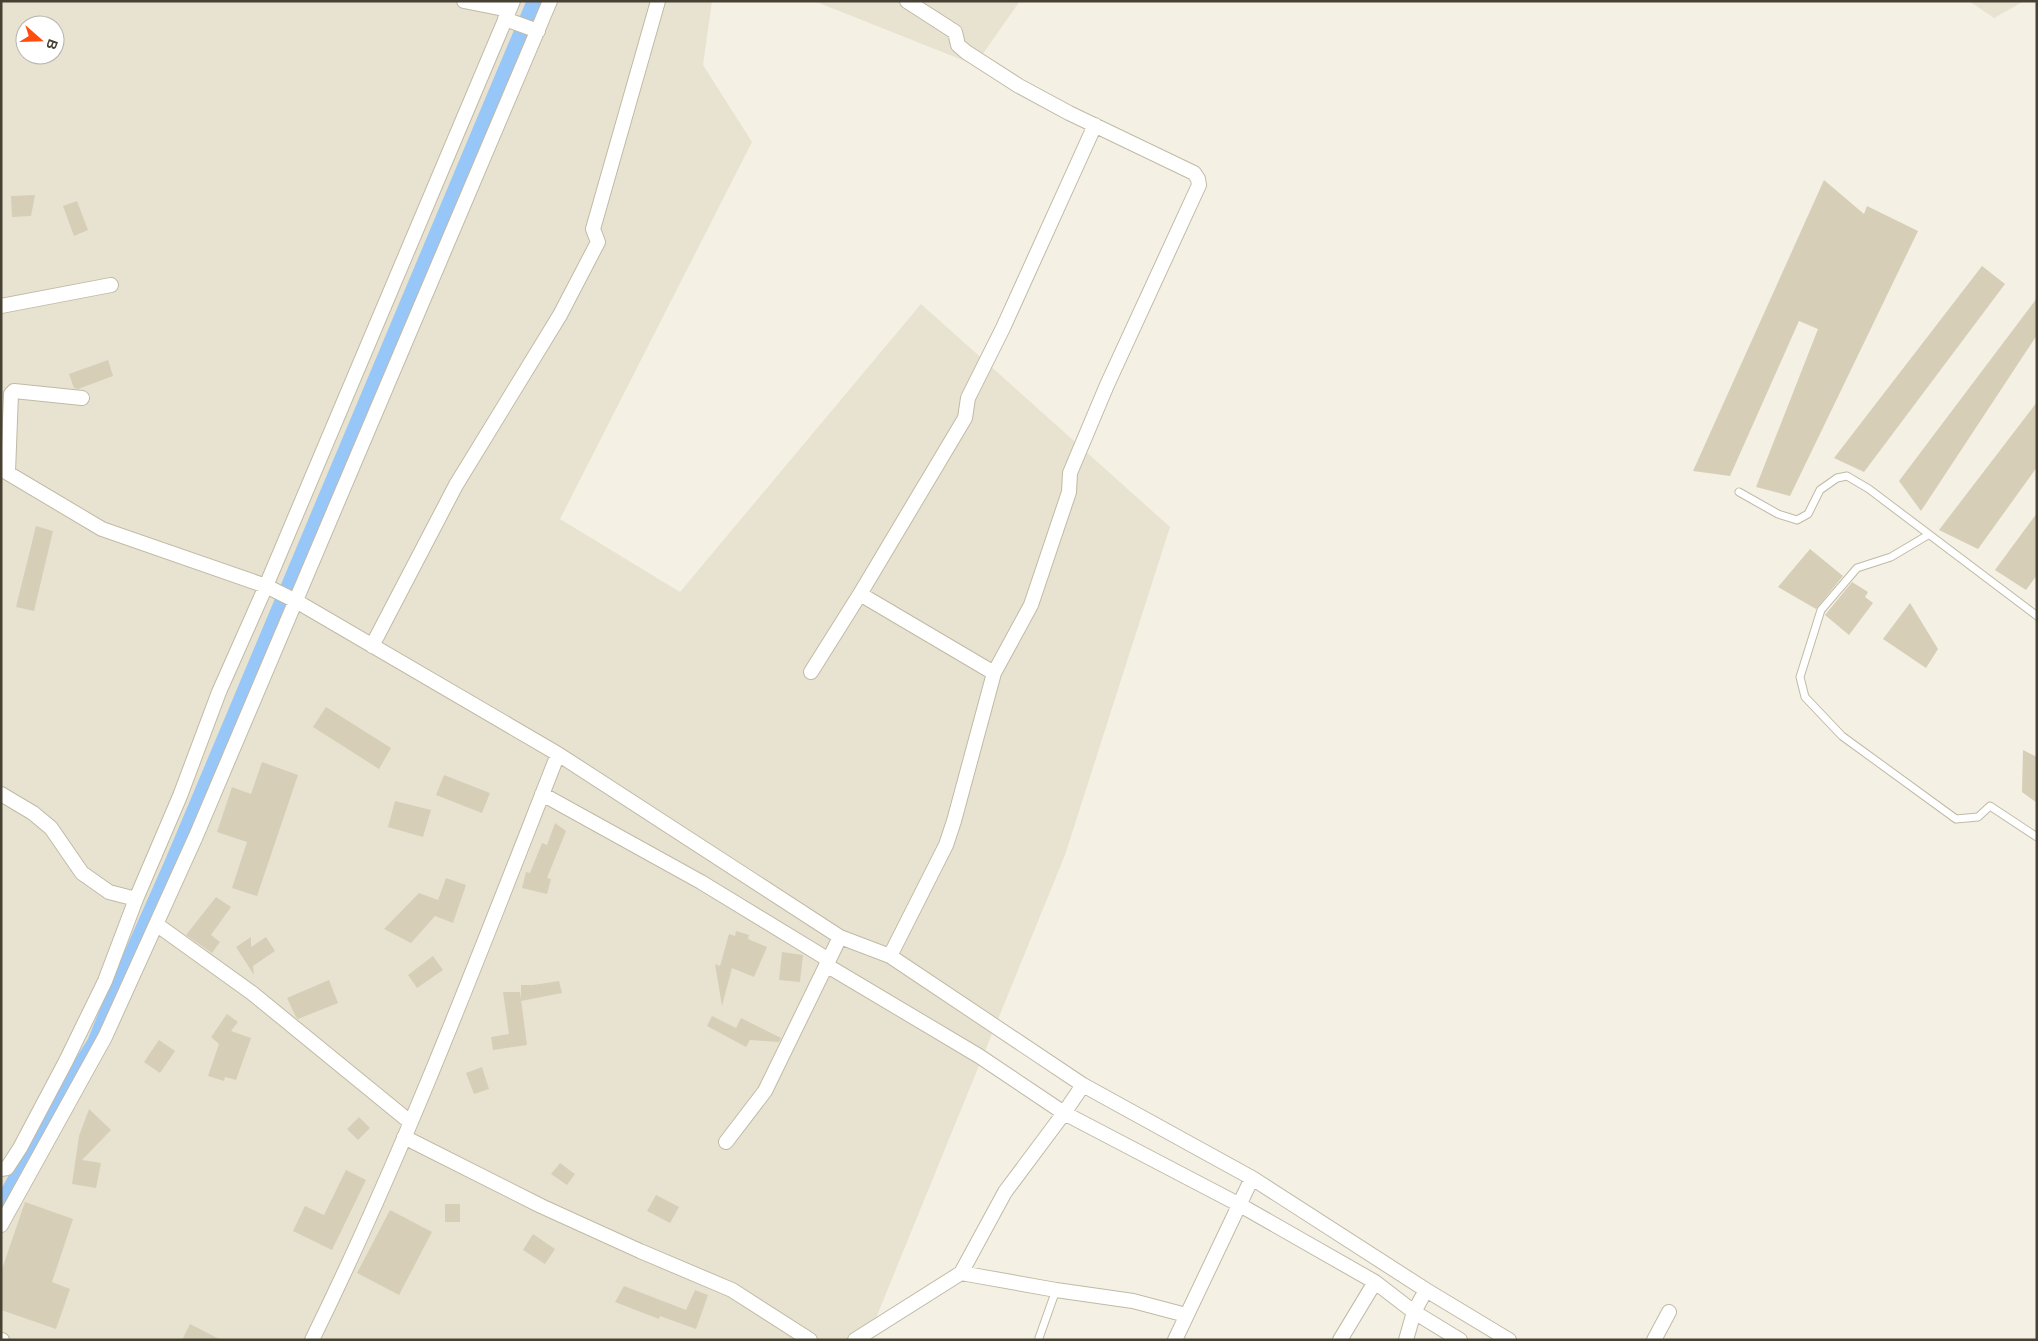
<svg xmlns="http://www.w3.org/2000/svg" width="2038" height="1341" font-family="Arial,sans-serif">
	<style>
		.residential { fill: #e8e3d0; fill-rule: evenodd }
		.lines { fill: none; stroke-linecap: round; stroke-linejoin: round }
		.canal { stroke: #97c6f8; stroke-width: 18 }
		.building { fill: #d6ceb7 }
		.lane-casing { stroke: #c0baa5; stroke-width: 9 }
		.street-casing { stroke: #c0baa5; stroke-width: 16 }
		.lane { stroke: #fff; stroke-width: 7 }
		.street { stroke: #fff; stroke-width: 14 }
	</style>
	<rect width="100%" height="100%" fill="#f4f0e3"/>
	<path class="residential" d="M1,1h711l-9,64 49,77 -192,377 120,73 241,-288 249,223 -105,328 -198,485h-866zM25,25h30v30h-30z
		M814,1h206l-45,64z
		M1969,1h55l-30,17z"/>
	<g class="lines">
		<path class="canal" d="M1,1208l64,-116 31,-49 23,-57 55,-124 362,-861"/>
	</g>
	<path class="building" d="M1824,180l40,34 3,-8 51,25 -128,265 -34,-9 62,-158 -19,-8 -69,155 -37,-5z
		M35,195l-4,21 -19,1 -1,-21z
		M77,201l11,29 -14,6 -11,-30z
		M1982,266l23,18 -141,188 -30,-14z
		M2037,298v37l-116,176 -22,-30z
		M108,360l5,16 -35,13 -4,-1 -5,-14z
		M2037,402v65l-59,82 -39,-19z
		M2037,513v62l-11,15 -31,-20z
		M36,526l17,5 -19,80 -18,-4z
		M1810,549l33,27 -27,33 -38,-22z
		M1852,582l16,10 -3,5 8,6 -24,32 -24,-20z
		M1910,603l28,46 -12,19 -43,-29z
		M326,707l65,41 -12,21 -66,-42z
		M2023,750l14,7v46l-15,-11z
		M262,762l36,13 -41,121 -25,-8 15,-46 -30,-10 15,-45 19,7z
		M444,775l46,18 -8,20 -46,-18z
		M395,801l36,9 -8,27 -35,-10z
		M555,823l11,8 -19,47 4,1 -4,15 -25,-6 4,-16 4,1 12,-30 5,2z
		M446,878l20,7 -13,38 -18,-7 -24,27 -27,-14 35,-36 19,7z
		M216,897l15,10 -20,28 9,7 -8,11 -26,-18z
		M736,931l13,4 -1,4 19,8 -13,30 -22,-9 -10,38 -7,-42 5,2 9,-32 6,2z
		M251,937v10l15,-10 9,14 -22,15 1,9 -18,-28z
		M782,952l21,3 -3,27 -21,-2z
		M433,956l10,14 -26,18 -9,-13z
		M329,980l9,23 -40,16 -2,-2 -9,-19z
		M559,981l3,12 -41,8v-16h12z
		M503,992h17l7,53 -34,5 -2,-13 18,-3z
		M227,1014l11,8 -7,9 20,7 -15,42 -11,-3 -1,4 -16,-5 11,-32 -8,-7z
		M712,1016l24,12 5,-10 40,20 -2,4 -29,-2 -4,7 -39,-21z
		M159,1040l16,11 -15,22 -16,-11z
		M482,1067l7,22 -15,5 -8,-21z
		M89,1109l22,21 -29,30 19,3 -5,25 -24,-4 7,-48z
		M359,1117l11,11 -12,12 -11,-11z
		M560,1163l15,11 -8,11 -16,-11z
		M346,1170l20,10 -34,70 -39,-19 12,-25 19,9z
		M656,1195l23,12 -9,16 -23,-12z
		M25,1202l48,17 -21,63 18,7 -14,40 -55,-19v-38z
		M445,1204h15v18h-15z
		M390,1210l42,22 -33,63 -42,-22z
		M533,1234l22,15 -10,15 -22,-14z
		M624,1286l62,24 9,-20 13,5 -12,34 -36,-13 -1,3 -44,-17z
		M190,1324l31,16h-39z"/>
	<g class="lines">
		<g class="lane-casing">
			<path id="lane" d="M1739,492l39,22 19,6 11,-6 12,-24 17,-12 10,-2 22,13 168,127
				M1928,535l-37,22 -34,11 -36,42 -21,67 5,20 37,39 114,83 22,-2 12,-11 47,31
				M1039,1338l17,-48"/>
		</g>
		<g class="street-casing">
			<path id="street" d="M464,1l45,9
				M505,19l33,12
				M1,306l110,-21
				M1,469l101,60 164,57 30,15 262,153 282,183 50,19 193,129 169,93 174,112 83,50
				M8,472l3,-78 3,-3 68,7
				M372,646l84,-161 104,-170 38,-73 -5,-13 65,-228
				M811,672l49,-78
				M994,673l-134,-79 105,-176 3,-20 35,-70 92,-203
				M1,794l32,19 18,15 31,45 27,19 27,7
				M542,794l159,88 128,78
				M156,924l96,69 158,129
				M890,956l56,-111 8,-24 40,-148 37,-68 38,-113 1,-19 37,-88 92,-200 -1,-6 -4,-6 -125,-60 -50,-27 -53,-34 -8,-7 -3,-13 -48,-31
				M826,965l153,91 85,57 176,92 135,77 39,30 46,28
				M404,1137l137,69 99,45 92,39 78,50
				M726,1142l39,-51 75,-154
				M1,1169l6,-1 13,-20 46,-87 39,-80 31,-82 44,-103 39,-104 47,-106 247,-585
				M1,1225l104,-188 91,-201 354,-835
				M961,1273l95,17 77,11 53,14
				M1,1340h1
				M312,1340c93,-189 169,-390 246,-586
				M855,1340l106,-67 44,-81 59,-79 19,-28
				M1175,1340l77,-162
				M1340,1340l35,-58
				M1406,1340l8,-28 12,-22
				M1654,1340l15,-28"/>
		</g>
		<use href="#lane" class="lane"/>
		<use href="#street" class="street"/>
	</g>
	<rect width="2038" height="1341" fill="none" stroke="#464133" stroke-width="5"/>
	<g transform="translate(40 40) rotate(110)"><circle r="24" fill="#ffffff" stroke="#b5b3ad"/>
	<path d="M0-4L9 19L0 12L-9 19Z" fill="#ff4d0f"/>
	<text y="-8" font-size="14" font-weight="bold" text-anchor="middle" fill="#464133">B</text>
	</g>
</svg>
